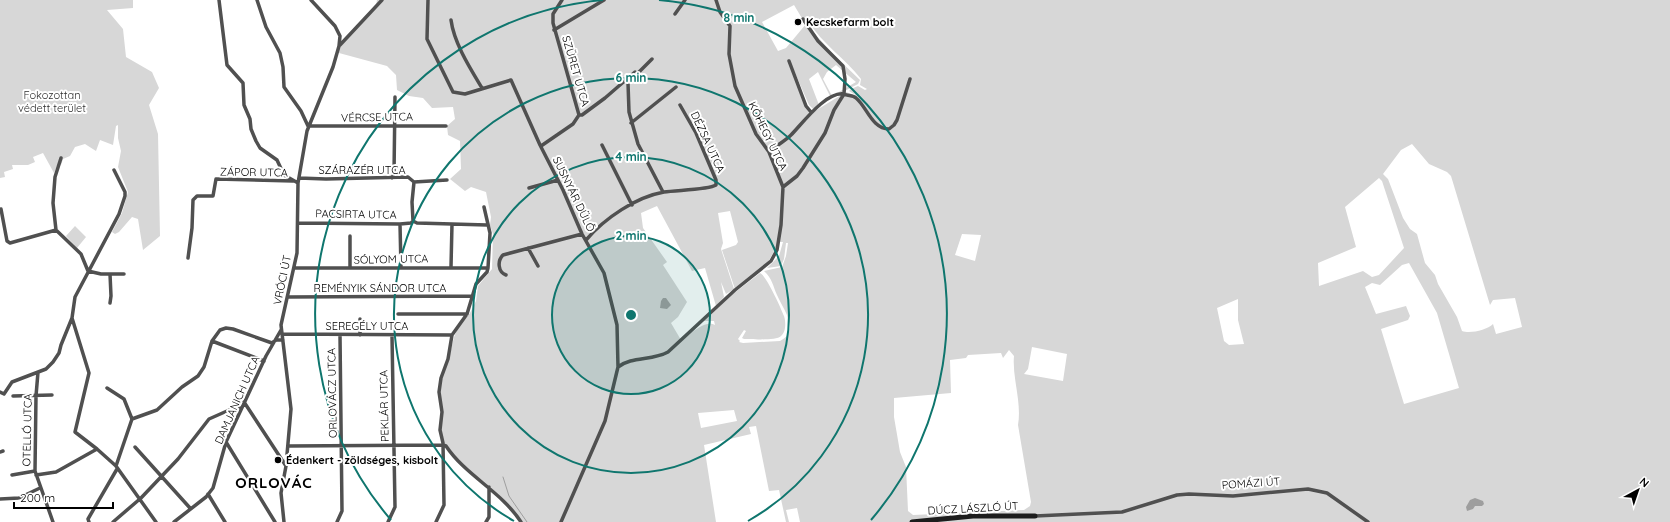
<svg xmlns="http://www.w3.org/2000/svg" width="1670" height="522" font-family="Quicksand,sans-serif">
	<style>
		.green { fill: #d7d7d7; fill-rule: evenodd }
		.water { fill: #9e9e9e }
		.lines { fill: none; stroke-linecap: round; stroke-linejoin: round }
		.stream { stroke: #9e9e9e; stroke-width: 1 }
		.street { stroke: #505050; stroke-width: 3.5 }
		.secondary { stroke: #1d1d1d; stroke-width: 5 }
		.ring { fill: none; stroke: #0f766e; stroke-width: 2 }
		.poi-dot { fill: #000; stroke: #fff; stroke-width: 1.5 }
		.labels { text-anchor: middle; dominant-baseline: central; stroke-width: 4; stroke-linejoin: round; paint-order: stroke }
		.poi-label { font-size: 11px; font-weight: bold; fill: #000; stroke: #fff; text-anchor: start }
		.street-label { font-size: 11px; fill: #000; stroke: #fff }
		.park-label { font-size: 11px; fill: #2e2e2e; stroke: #fff }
		.district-label { font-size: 15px; font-weight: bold; letter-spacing: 1px; fill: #000; stroke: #fff }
		.centre { fill: #0f766e; stroke: #fff; stroke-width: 2 }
		.ring-label { font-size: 12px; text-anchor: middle; font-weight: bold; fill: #0f766e; stroke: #fff; stroke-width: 4; stroke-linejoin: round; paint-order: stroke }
	</style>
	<rect width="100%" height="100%" fill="#fff"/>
	<path class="green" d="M0,0h133v8l-26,2 16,19 3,28 26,15 7,16 -10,17 9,29 2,102 -17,14 -5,-31 -6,-2 -13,15 -4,2 -3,-2 10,-19 6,-21 -10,-25 3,-16 -3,-13v-13l-2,1 -3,19 -13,-5 -4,11 -11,-7 -10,3 -5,9 -7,3 -2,6 -2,-4 -5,12 -11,-20 -10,4 2,5 -7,3h-16l1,4 -9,3 1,5 -5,1z
		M377,0h1293v522h-870l-3,-14 -11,2 3,12h-3l-7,-32 -10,1 -13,-65 -7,1 2,7 -47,11 12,77h-195l-7,-10 -71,-67 -3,-15 2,-18 -3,-20 2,-14 9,-24 4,-17 5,-11 11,-13 6,-12 2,-15 14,-17 1,-35 -3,-9 1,-8 -5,-25 -15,-5 -6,4 -15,-12 11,-10 -1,-28 -12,-6 -1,-9 8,-7 -2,-12 -21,1 -9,-10 -14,-2 -12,-6 -1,-15 -9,-9 -48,-13v-7l37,-41zM794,5l9,15 2,-1 3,2c15,24 37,37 53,58l-1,6 7,4 -2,1 -7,-4 -7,3 -2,2 8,5 -11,-4 -31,19 -4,4 -22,-56 20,46 4,4 6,-4 -10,-26 9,-7 13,26 27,-14 2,-4 -27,-26 -27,-30 -20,24 -8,3 -16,-29zM836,65l20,17 -24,14 -9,-17 4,-7zM1412,144l17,20 18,8 4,4 39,129 3,-5 22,-2 7,29 -26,7 -3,-10c-6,6 -23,10 -31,7l-5,-14 -19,-33 -3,-9 -10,-12 -8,-29 -7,-5 -7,-11 -15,-39 -5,-5 18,-24zM1379,178l3,3 22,67 -25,27 -7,2 -9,-6 -44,15 -1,-23 38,-16 -11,-40zM657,206l35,65 13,-3 11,38 8,-9 -3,-15 5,12 8,-5 -13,-40 2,-6 -5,-30 12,-2 8,31 -2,3 -14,5 13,39 32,-25 12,-22h4l-4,14 -12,12 14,-2 3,-7 2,-16h2l-2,13 -4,11 -18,4c8,7 9,15 13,24 6,14 24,36 3,46l-37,2 -4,-1 1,-1 -2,-2 6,-9 2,1 -4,7 2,1c7,0 32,2 37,-3 5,-4 5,-14 3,-20 -3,-8 -18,-41 -24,-43l-27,21 -29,27h10l1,4c-13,-8 -39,23 -51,31h-7l10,-5 14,-11 -10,-17 7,-6 9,-15 -24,-37 4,-3 -24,-34 -2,-15zM962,234l19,1 -6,26 -20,-6zM1409,263l28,50 22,75 -55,16 -23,-75 27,-9 2,-4 -4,-10 -30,8 -11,-27 7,-4 8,2 22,-20zM1238,299v21l6,24 -15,1 -5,-4 -7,-33zM1032,347l35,7 -4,27 -39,-7 4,-5zM1009,350l5,6c-2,22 8,46 4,69l13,77 -1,4 -6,4 -111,5 -5,-4 -2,-44 -6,-15 -6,-35v-19l57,-5 -1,-33 16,-2 2,-3 33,-2 2,5zM734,410l3,11 -36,7 -3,-15z
		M75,226l11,11 -9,11 -11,-12z"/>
	<path class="water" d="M663,298h3l5,7 -4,4 -7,-1 1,-7z
		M1475,498l8,3 1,3 -2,2h-7l-2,3 -6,2 -1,-4 4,-7z"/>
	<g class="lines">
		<path class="stream" d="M503,477l6,19 18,26"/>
		<path class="street" d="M219,0l8,65 16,18 1,22 6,14 1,10 5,12 4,7 17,12 7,15 14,8
			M257,0l9,27 14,26 3,14 1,20 17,24 7,15h138
			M428,0l-1,39 26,53 12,2 46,-14 29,65 23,45 19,44 22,39 13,52 1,42 -13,54 -44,101
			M675,14l10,-14
			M451,20c3,23 19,48 31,68
			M554,30l50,-30
			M340,45l42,-45
			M652,59l-24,24 1,29 9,32 25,48
			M789,61l17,45 5,6
			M579,115h3l23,-17 30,-26
			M631,123l45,-36
			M602,145l30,60
			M541,146l32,-22 6,-9 -26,-92v-9l9,-14
			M769,152c6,-6 15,-10 22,-17 11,-11 35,-44 53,-41l1,-15 -2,-13 -25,-25 -15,-22
			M61,158l-6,19 -2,26 3,27 25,24 7,17
			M299,178l27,1 82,-2 6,5 33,-2
			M392,178l2,-4 1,-77
			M783,187l14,-11 6,-8 22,-35 9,-23 10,-16c4,2 9,1 12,4 11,9 16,31 33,31l5,-4 3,-5 13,-41
			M529,188l29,-8
			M1,209l6,32 3,2 46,-13
			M413,221l4,2 70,2
			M413,221l-1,-19 2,-20
			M298,223l102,1 11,-1 2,-2
			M400,224l1,44
			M586,240c19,-22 50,-43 78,-48 12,-2 44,-2 52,-7v-5l-20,-47 -16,-28
			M528,248l10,18
			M188,258l4,-30 1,-28 4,-4h16l3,-17 77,2
			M451,267l1,-43
			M294,268h194
			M350,268v-32
			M88,271l13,3h23
			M506,275c-8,-3 -9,-14 -3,-20l79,-21
			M288,297l185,-1
			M110,303l1,-7 -1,-22
			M398,314h69
			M72,318l17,55 -14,59 22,17
			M360,319v16
			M282,334l170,1
			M212,341l52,20
			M618,367c14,-11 34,-6 50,-15l67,-62 36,-29 6,-11 4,-25 2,-38 -14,-35 -13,-18 -21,-48 -6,-32 1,-28 -10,-14 -4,-12
			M38,372l-2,24 -1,75 18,51
			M107,388l17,11 8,20
			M0,392l4,2 8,-12 34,-13 7,-7 6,-9 2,-8 11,-27 3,-21 44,-83 6,-18v-4l-11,-22
			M13,396l39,-1
			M244,402l42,64
			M132,419l25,-9 25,-23 16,-11 6,-9 8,-26 8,-11 6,-2 7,1 39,14 4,-3h7
			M226,442l49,80
			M443,445l3,1c20,30 55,45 75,76
			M289,446l154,-1
			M135,447l55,61
			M0,452l3,-1
			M116,466l16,-47
			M12,475l23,-4
			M36,475l20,-3 41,-23 19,17 40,56
			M208,494l17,28
			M0,499l19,-1 21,-10
			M1035,516l87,-4 55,-17 12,-1 44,2 75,-7 19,4 41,29
			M89,522l-1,-3 29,-50
			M113,522l28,-24 37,-39 31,-40 27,-12h5
			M174,522l32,-25 7,-9 13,-46 40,-86 15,-26
			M284,522l-3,-29 5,-27 5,-57 -10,-84 16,-72 1,-70 9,-52 26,-64 6,-21 1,-10 -5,-10 -24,-26
			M337,522l5,-11 -2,-176
			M388,522l7,-15 -3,-171
			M436,522l8,-17 -1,-62 -3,-13 2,-18 -3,-20 2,-14 7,-19 4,-24 15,-21 9,-30 11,-12 1,-4 2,-35 -6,-26
			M486,522l3,-5v-30"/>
		<path class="secondary" d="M912,522l61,-6h62"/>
	</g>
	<circle cx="631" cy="315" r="79" fill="#0f766e" fill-opacity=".12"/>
	<g class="ring">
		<circle cx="631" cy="315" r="79"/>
		<circle cx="631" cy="315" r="158"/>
		<path d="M514 521A237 237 0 1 1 748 521"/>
		<path d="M391 520A316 316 0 0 1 603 0M659 0A316 316 0 0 1 871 520"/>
	</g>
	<g class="poi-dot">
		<circle cx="798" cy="22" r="4"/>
		<circle cx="278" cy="460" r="4"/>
	</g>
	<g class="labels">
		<g class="poi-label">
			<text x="806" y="22">Kecskefarm bolt</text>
			<text x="286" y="460">Édenkert - zöldséges, kisbolt</text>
		</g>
		<g class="street-label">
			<text transform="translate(576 71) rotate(74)">SZÜRET UTCA</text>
			<text transform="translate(377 117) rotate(-1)">VÉRCSE UTCA</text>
			<text transform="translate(768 136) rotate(64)">KŐHEGY UTCA</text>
			<text transform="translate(708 142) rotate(65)">DÉZSA UTCA</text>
			<text x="362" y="170">SZÁRAZÉR UTCA</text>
			<text transform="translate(254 172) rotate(1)">ZÁPOR UTCA</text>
			<text transform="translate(574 194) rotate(64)">SUSNYÁR DŰLŐ</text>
			<text transform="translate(356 214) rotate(1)">PACSIRTA UTCA</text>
			<text transform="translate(391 259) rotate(-1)">SÓLYOM UTCA</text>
			<text transform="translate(282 280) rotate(-78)">VRÓCI ÚT</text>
			<text x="380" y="288">REMÉNYIK SÁNDOR UTCA</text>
			<text x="367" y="326">SEREGÉLY UTCA</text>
			<text transform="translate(332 393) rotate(-91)">ORLOVÁCZ UTCA</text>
			<text transform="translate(237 400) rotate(-66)">DAMJANICH UTCA</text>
			<text transform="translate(384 406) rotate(-91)">PEKLÁR UTCA</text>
			<text transform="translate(27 430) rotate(-89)">OTELLÓ UTCA</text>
			<text transform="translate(1251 483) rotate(-4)">POMÁZI ÚT</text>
			<text transform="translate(973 508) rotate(-3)">DÚCZ LÁSZLÓ ÚT</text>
		</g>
		<g class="park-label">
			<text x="52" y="95">Fokozottan<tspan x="52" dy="13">védett terület</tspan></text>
		</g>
		<g class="district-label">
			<text x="274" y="482">ORLOVÁC</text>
		</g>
	</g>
	<circle cx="631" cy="315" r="6" class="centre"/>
	<g class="ring-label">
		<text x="739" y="22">8 min</text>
		<text x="631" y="82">6 min</text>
		<text x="631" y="161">4 min</text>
		<text x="631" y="240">2 min</text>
	</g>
	<g transform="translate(1638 490) rotate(40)" stroke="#ffffff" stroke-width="3" paint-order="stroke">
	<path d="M0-3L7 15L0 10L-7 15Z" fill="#000000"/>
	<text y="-6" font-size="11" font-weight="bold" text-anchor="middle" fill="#000000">N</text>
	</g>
	<path d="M14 502v6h99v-6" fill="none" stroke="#000000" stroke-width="2"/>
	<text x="20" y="502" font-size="12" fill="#000000" stroke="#ffffff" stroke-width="3" paint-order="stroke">200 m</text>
</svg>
